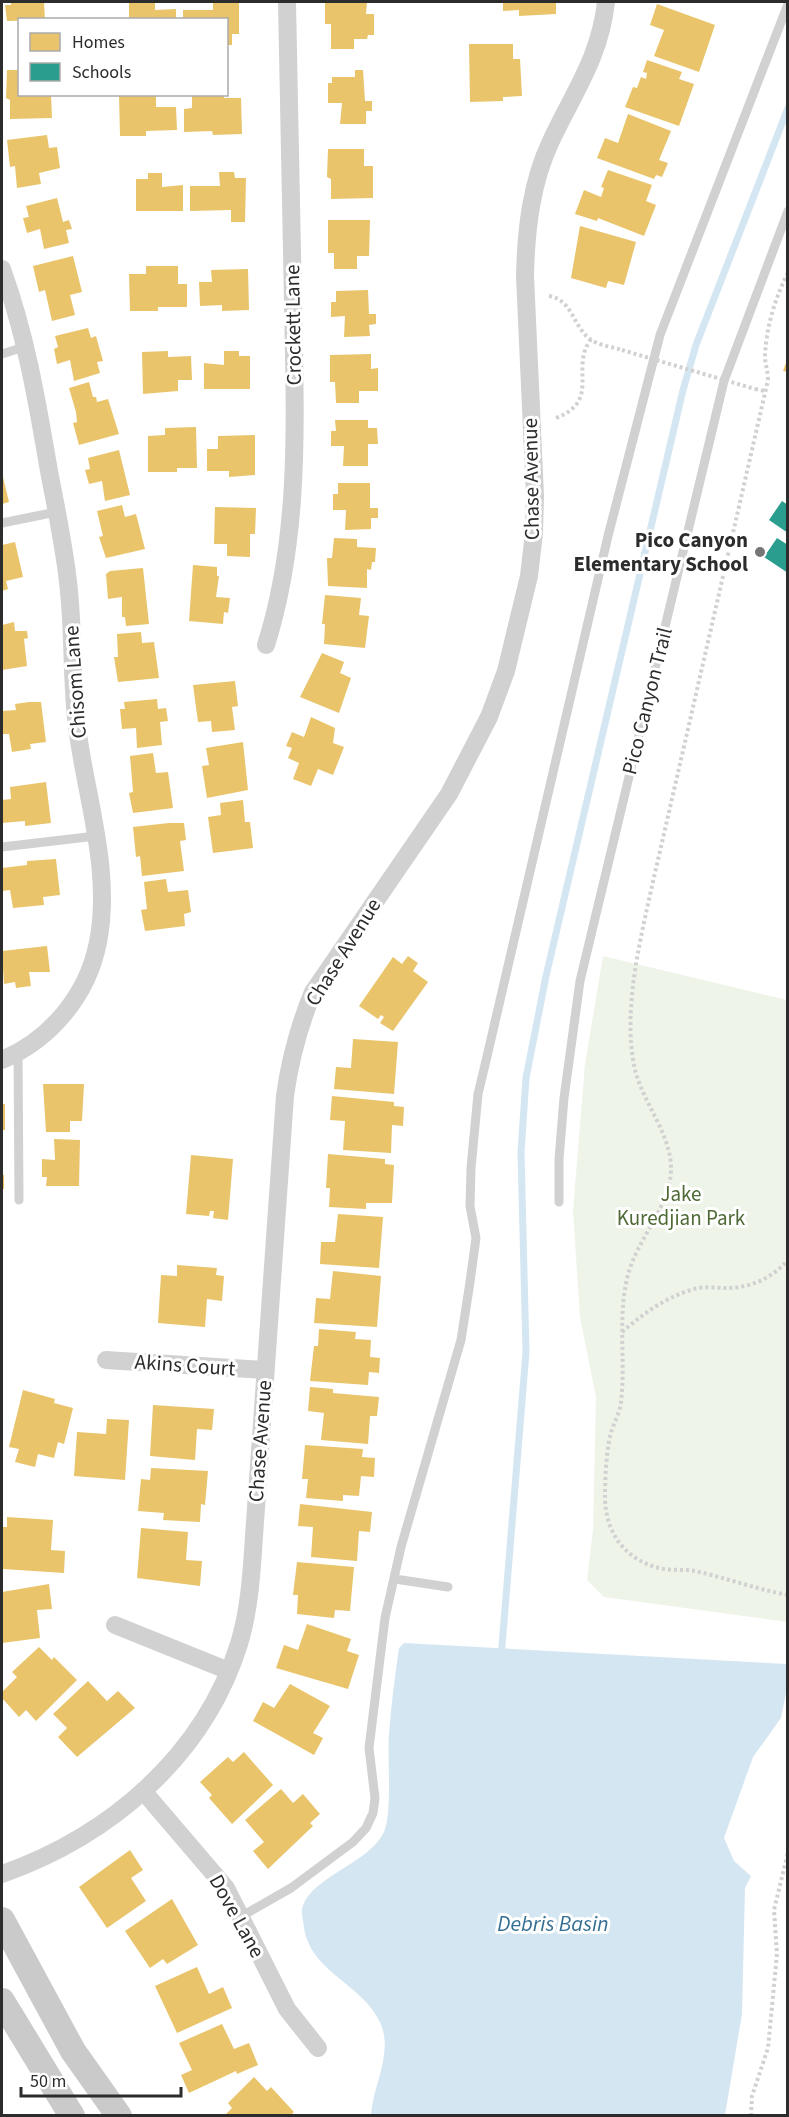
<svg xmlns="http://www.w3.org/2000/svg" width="789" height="2117" font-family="'Source Sans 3',sans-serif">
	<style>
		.green { fill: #eff4e9 }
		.water { fill: #d4e6f2 }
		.homes { fill: #e9c46a }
		.schools { fill: #2a9d8f }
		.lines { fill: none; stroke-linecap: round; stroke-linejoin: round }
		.stream { stroke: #d4e6f2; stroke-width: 7 }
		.path { stroke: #d1d1d1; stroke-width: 4; stroke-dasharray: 3 3; stroke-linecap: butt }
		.service { stroke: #d1d1d1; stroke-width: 9 }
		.minor { stroke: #d1d1d1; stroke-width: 18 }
		.secondary { stroke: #cacaca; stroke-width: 26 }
		.path-bridge { stroke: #d1d1d1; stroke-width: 4; stroke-dasharray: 3 3; stroke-linecap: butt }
		.poi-dot { fill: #767676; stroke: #fff; stroke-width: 2 }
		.labels { text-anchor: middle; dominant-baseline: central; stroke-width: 6; stroke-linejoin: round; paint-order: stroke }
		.street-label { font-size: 21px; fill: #2c2c2c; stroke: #fff }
		.poi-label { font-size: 21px; font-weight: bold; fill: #2c2c2c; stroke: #fff; text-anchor: end }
		.park-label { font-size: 21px; fill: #4f6a36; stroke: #fff }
		.water-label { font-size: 22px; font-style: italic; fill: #346f93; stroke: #fff }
	</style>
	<rect width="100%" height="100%" fill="#fff"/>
	<path class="green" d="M603,956l184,44v622l-183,-25 -17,-17 6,-50 3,-133 -16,-80 -7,-106 12,-147z"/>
	<path class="water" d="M404,1643l383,21v24l-6,30 -28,39 -29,81 10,23 17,15 -6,12 -3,126 -17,101h-354c2,-31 23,-62 9,-93 -19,-39 -69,-50 -76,-94 0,-5 -3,-13 -2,-18 6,-32 64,-45 81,-76 10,-18 4,-76 6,-100 2,-29 6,-57 10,-86z"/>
	<path class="homes" d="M11,2h33l1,18 -38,1 -2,-16h6z
		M155,2v8l21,-1v11h-47v-17z
		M213,2h26v32h-7v11h-6v-25h-43v-10h30z
		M325,2h42l-1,12h8v21h-6l-1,4h-13v10h-23v-25h-6z
		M503,2h53v12l-37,2v-6l-16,1z
		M657,4l58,21 -16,47 -45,-16 10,-26 -14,-5z
		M469,44h44v15h7l2,37 -19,1v4l-33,1z
		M647,60l35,12 -3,7 15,5 -15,42 -54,-19 8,-20 4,1 4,-11 5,2 1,-6 -4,-1z
		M7,70h13v24h31l1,24 -42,1v-19l-4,-2z
		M355,70h8l2,31h7v10h-6v13h-26l2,-21h-14v-20h4v-6h23z
		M192,94h32v4h17l1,36 -29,1 -1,-4 -28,1v-23l8,-1z
		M119,95h37v12h20l1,23 -31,1v5h-26z
		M628,114l43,17 -12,29 9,3 -6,14 -6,-2 -2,4 -57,-21 8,-20 13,5z
		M47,135l2,13 8,-1 3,21 -21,5 2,11 -24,4 -2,-22 -5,1 -3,-27z
		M328,149h36v17h9v32l-42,1v-20l-4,-2z
		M608,170l44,15 -6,16 10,4 -12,31 -46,-18 -1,3 -22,-7 9,-24 17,7 3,-9 -3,-1z
		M219,172h15l1,6h11l-1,44h-14v-12l-41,1v-25h30z
		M148,173h14v14l21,-2v26h-47v-32h12z
		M57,198l6,24 6,-2 3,9 -6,1 3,13 -25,6 -4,-20 -13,4 -4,-15 6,-1 -3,-11z
		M328,220h42l-1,36h-12v13h-23v-16h-6z
		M580,226l56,16 -12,43 -16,-4 -2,7 -35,-10z
		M73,256l9,36 -12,3 5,20 -23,6 -7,-31 -6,2 -6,-26z
		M146,266h32v18h9v23h-29v4h-28l-1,-37h17z
		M248,269l1,41 -27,1v-6l-22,1 -1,-24h13l-1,-12z
		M368,290l1,24h7v10l-7,1 1,11 -26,1 1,-21 -14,1v-15h5v-11z
		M88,328l3,10 5,-2 7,25 -6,1 3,11 -26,8 -4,-21 -13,4 -3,-15 4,-2 -3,-11z
		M168,351v6l23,-1 1,24h-14v11l-35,3 -1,-42z
		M224,351h15v5h11v33h-46v-26l20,2z
		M371,354v15l7,-1v23h-19v12h-23l-1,-21h-5v-27z
		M788,357v15l-5,-1z
		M89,382l4,15h3l1,5 11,-3 11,35 -40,11 -6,-22 4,-1 -1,-10 -7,-24z
		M335,420h33v8h9l1,16h-10v22h-25l1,-20h-13v-15h5z
		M196,427l1,41h-20v4h-29v-36l17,-1v-7z
		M255,435v40l-26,2v-6h-22v-22h11v-13z
		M119,450l11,45 -25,6 -3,-20 -13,3 -4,-14 5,-1 -2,-11z
		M2,473l7,29 -7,2z
		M338,483h32v25h8v10h-7v11l-26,1 1,-20h-13v-16h5z
		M122,505l3,12 11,-3 9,35 -39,9 -7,-21 4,-1 -6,-25z
		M215,507l41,1 -1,26h-5v23l-23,-1v-12h-13z
		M334,538l23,1v8l19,1 -1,14h-3l-1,8 -4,-1v19l-39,-2 -1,-28h5z
		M15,542l8,35 -17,4 2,8 -6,2v-46z
		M193,565l24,2v9h2l-3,21 14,1 -2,15 -4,-1 -1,12 -34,-3z
		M143,568l6,56 -23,2 -1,-9h-3v-20l-14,2 -2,-25 4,-3z
		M325,595l36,3 -2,17 10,1 -4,32 -41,-4 1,-20h-3z
		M14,622l1,9h12l1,7 -4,1 3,27 -25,4v-45z
		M141,632l1,11 12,-1 5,36 -41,4 -4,-25h4l-1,-23z
		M322,653l22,9 -4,11 11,5 -12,35 -39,-16z
		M235,681l3,25 -6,1 3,23 -23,2 -1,-11 -13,1 -5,-37z
		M157,699l1,10 8,-1 2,13 -8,1 2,23 -25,3 -1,-20 -14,1 -2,-20h5l-1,-7z
		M29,702h12l5,40 -16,2 1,5 -19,3 -3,-18h-7v-23l14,-1 -1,-6z
		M311,717l24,11 -2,15 11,4 -11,28 -15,-6 -7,17 -18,-7 6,-16 -11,-5 4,-10 -6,-2 6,-14 12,5z
		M243,742l5,48 -41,8 -5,-32 7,-1 -3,-17z
		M153,753l3,20 12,-1 5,36 -40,5 -4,-20 4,-1 -3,-36z
		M46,782l5,41 -26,3v-5l-23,2v-23l9,-1 -1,-12z
		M243,800l2,22h5l3,26 -40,5 -5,-36 13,-2 -1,-12z
		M169,823h15l2,17 -6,1 4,30 -42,5 -2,-20 -4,1 -3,-30z
		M56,859l4,36 -17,2 1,8 -31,3 -3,-18 -8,1v-23l25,-3v-4z
		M166,879l2,13 20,-2 3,22 -7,2 1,12 -40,5 -4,-21 6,-1 -3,-27z
		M47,946l3,26h-21l2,14 -15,2 -1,-6 -11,2 -2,-33z
		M408,956l10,7 -5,8 15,11 -35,49 -13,-8 4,-6 -3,-2 -3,4 -19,-13 34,-49 9,7z
		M353,1039l45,3 -4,52 -60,-5 2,-22 15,1z
		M43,1084h41l-2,37h-12v11h-24z
		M332,1096l62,6v4l10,1 -1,19 -11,-1 -1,28 -48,-3 2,-29 -15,-1z
		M2,1104h3v26h-3z
		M54,1139l26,1 -1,46h-33l1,-9h-5v-18l13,1z
		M328,1154l57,5v5l9,1 -2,38h-26v6l-37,-2 1,-19h-4z
		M191,1155l42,4 -5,61 -15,-2 1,-7h-4l-1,5 -23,-2z
		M2,1175h2v14h-2z
		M338,1214l45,3 -4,51 -59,-4 1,-22h14z
		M177,1265l40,3 -1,7 8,1 -2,25 -15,-2 -2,28 -47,-4 3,-48 16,1z
		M333,1271l48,5 -4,51 -63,-4 2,-25 14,1z
		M319,1329l37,3 -1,7 16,1 -1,17 10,1 -1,15 -10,-1 -1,13 -58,-4 4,-35h4z
		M310,1387l23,2v4l46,4 -2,19h-7l-2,28 -47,-4 3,-27 -16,-2z
		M23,1390l32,9 -1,4 19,5 -9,36 -6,-2 -4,16 -16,-4 -3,13 -20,-5 4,-13 -10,-2z
		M153,1405l61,4 -2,21 -15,-1 -2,31 -45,-4z
		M107,1419l22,1 -4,60 -51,-4 3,-44 29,2z
		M305,1445l58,4 -1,8 13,1 -1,19 -13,-1 -2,20 -16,-1v6l-37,-3 2,-19h-6z
		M151,1468l57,3 -3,34 -4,-1 -1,18 -37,-2 1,-7 -26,-2 3,-32 9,1z
		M300,1504l72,8 -2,20 -11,-1 -2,30 -46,-4 2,-30 -15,-1z
		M7,1517l46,3 -2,30 14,1 -1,22 -61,-4 -1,-42h5z
		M141,1528l47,4 -2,28 16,1 -2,25 -63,-8z
		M297,1562l57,5 -4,44 -15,-1 -1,8 -37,-4 1,-19h-5z
		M49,1584l3,25 -15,1 3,28 -38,5v-51z
		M307,1624l44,15 -4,12 12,4 -11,34 -72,-21 8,-23 14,5z
		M39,1647l13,13 2,-3 23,23 -41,41 -10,-11 -7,7 -17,-19v-6l15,-15 -5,-5z
		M88,1681l19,20 11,-10 17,17 -58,49 -19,-20 9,-9 -14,-14z
		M290,1684l40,22 -17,27 10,5 -9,17 -61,-34 10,-19 11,6z
		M244,1752l29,33 -41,39 -23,-26 3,-3 -12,-13 28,-25 5,5z
		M281,1789l12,14 10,-9 17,20 -10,9 3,3 -45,43 -15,-18 11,-9 -19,-22z
		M130,1850l13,20 -12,8 15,23 -39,27 -28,-41z
		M172,1899l26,46 -31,19 -4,-5 -13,9 -25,-37z
		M197,1967l12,27 14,-7 9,21 -55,25 -22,-47z
		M222,2024l12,25 15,-6 9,22 -21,9 -1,-3 -47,22 -8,-18 11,-5 -13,-27z
		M254,2077l13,14 4,-4 23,25 -4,4h-66l8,-8 -4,-5z"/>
	<path class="schools" d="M782,501l6,4v28l-19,-13z
		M777,538l11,7v28l-24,-16z"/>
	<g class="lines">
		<path class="stream" d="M501,1658l25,-306 -5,-200 5,-74 20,-102 137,-586 13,-45 92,-237"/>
		<path class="path" d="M788,273c-13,24 -22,56 -23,83 0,8 3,15 3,24l-116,506c-12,55 -29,123 -18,179 7,37 38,68 37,106 -2,38 -34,68 -43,104 -11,42 -2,84 -7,127 -1,11 -8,22 -11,34 -4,20 -5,43 -5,63 1,35 21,61 54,69 12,3 25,1 36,3 31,7 61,18 93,24
			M549,296c24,4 24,31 41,43 8,6 22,8 32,11
			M755,389l10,2
			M556,418c46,-18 13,-49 35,-79
			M622,1332c22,-19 44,-35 72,-43 10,-3 22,-1 32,-1 25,0 46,-10 62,-28
			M751,2116l1,-20 16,-48 9,-94 -3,-44 14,-58"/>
		<path class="service" d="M2,354l25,-8
			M2,523l54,-11
			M2,847l94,-11
			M18,1052l1,148
			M559,1202v-43l5,-61 16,-117 144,-600 64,-170
			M395,1579l53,8
			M242,1916l49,-28 62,-46 13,-14 7,-15 2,-15 -6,-50 16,-130 16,-71 60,-207 9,-58 6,-44 -6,-32 1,-38 7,-74 7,-29 123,-529 52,-201 128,-331"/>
		<path class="minor" d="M2,269c24,66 35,132 47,202 7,37 15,74 19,111 6,49 3,97 9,145 9,71 35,144 21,215 -10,53 -48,98 -96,118
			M266,645c35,-111 29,-227 27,-343 -2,-100 -4,-200 -6,-300
			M106,1360l159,10
			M115,1625l114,46
			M144,1792l82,96 61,121 31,39
			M2,1874c108,-38 202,-118 237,-230 12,-39 13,-82 16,-122l30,-426c5,-37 14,-70 28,-104l136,-198 40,-77 17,-46 23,-95 5,-43 1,-37 -10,-220c1,-46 6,-93 26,-135 23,-49 49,-84 55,-139"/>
		<path class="secondary" d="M2,1920l71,131 46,65
			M2,2001l70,115"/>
		<path class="path-bridge" d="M622,350l133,39"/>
	</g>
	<circle class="poi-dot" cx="760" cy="552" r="6"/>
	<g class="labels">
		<g class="street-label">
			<text transform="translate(293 325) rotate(-91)">Crockett Lane</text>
			<text transform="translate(531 479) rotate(-91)">Chase Avenue</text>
			<text transform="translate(75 682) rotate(-94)">Chisom Lane</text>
			<text transform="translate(647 701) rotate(-76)">Pico Canyon Trail</text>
			<text transform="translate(343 952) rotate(-58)">Chase Avenue</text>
			<text transform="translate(185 1365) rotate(4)">Akins Court</text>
			<text transform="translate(260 1441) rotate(-86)">Chase Avenue</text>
			<text transform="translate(237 1916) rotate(61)">Dove Lane</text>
		</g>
		<g class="poi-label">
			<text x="748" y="540">Pico Canyon<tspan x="748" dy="24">Elementary School</tspan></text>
		</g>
		<g class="park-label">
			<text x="681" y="1194">Jake<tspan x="681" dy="24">Kuredjian Park</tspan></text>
		</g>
		<g class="water-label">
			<text x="553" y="1924">Debris Basin</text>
		</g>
	</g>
	<rect width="789" height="2117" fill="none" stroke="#2c2c2c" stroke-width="6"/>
	<rect x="18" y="18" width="210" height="78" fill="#ffffff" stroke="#ababab" stroke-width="1.5"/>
	<rect x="30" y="33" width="30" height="18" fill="#e9c46a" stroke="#ababab" stroke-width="1.5"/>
	<text x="72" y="48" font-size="18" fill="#2c2c2c">Homes</text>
	<rect x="30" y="63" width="30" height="18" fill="#2a9d8f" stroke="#ababab" stroke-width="1.5"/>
	<text x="72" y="78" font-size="18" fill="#2c2c2c">Schools</text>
	<path d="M21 2087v9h160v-9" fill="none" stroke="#2c2c2c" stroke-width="3"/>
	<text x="30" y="2087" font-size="18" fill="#2c2c2c" stroke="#ffffff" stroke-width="4.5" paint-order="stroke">50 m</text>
</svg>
